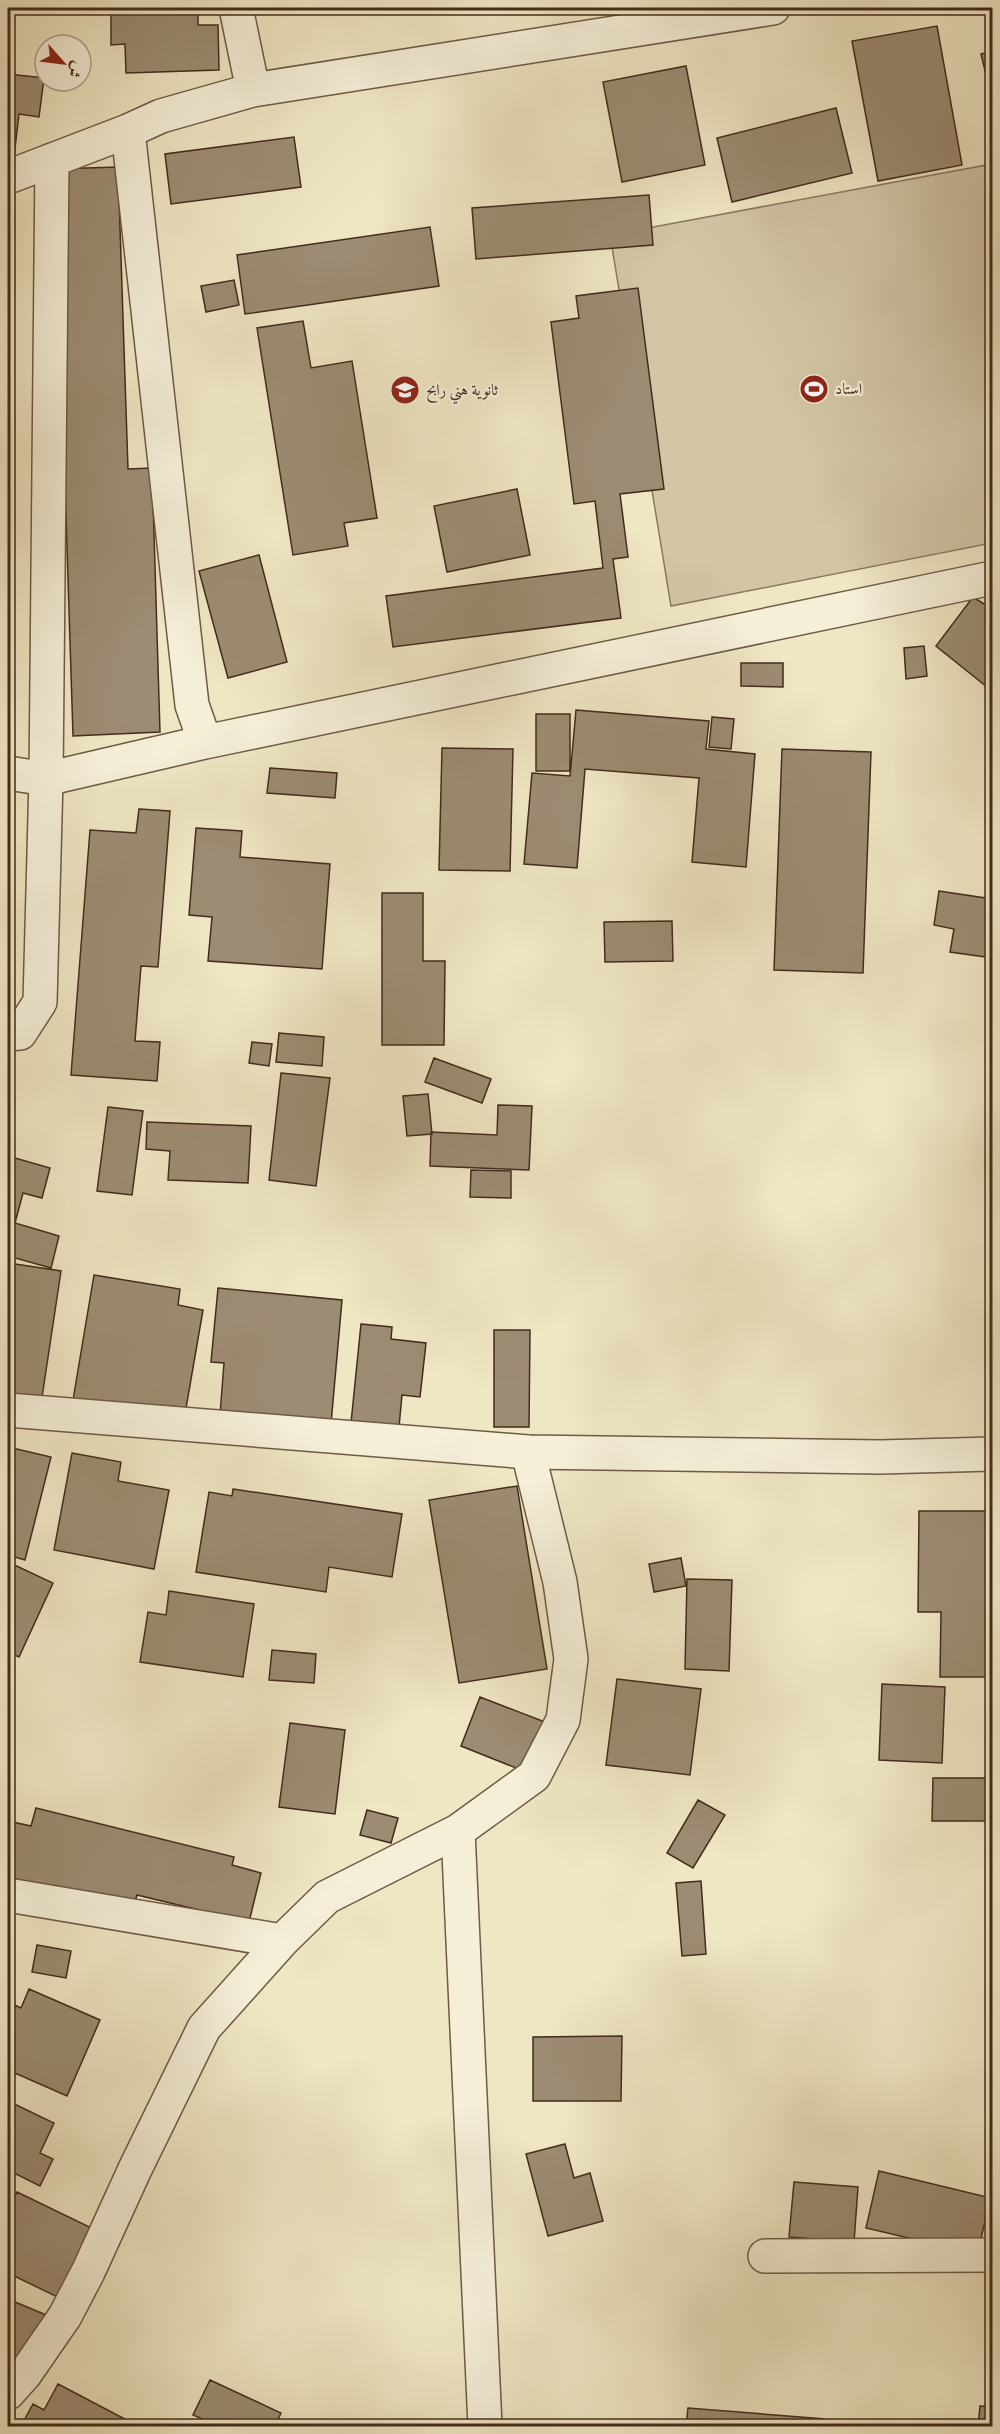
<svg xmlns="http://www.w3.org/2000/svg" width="1000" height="2434" font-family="Alegreya,Amiri,serif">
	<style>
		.pitch { fill: #d2c6a7; stroke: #8a7862; stroke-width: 1.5 }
		.building { fill: #9c8c73; stroke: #432b1c; stroke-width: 1.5 }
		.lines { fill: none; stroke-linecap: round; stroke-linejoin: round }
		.minor-casing { stroke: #6e5a46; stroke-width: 36 }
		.tertiary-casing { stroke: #6e5a46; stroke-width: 36 }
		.minor { stroke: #f5efd8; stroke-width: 33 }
		.tertiary { stroke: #f5efd8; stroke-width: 33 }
		.labels { text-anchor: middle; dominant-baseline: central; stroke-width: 4.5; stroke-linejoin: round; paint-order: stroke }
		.poi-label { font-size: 16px; fill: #432b1c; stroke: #f5efd8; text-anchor: start }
	</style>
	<rect width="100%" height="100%" fill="#efe6c3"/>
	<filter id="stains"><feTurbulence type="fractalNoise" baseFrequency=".00333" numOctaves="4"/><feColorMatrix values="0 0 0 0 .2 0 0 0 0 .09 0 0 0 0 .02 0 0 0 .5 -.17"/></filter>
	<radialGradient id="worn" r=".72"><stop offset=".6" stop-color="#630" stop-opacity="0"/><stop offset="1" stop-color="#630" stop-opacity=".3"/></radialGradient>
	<path class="pitch" d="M992,164v379l-321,63 -61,-371z"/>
	<path class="building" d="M111,8h87v17h20l1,45 -93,3 -1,-29 -14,1z
		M937,26l25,139 -84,16 -26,-140z
		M992,51v48l-11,-45z
		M686,66l19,99 -83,17 -19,-100z
		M8,74l36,4 -5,39 -20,-3 -5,43h-6z
		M836,108l16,65 -120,29 -15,-64z
		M294,137l7,50 -130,17 -6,-50z
		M118,167l10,302 24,-1 8,264 -87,4 -18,-567z
		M649,195l4,50 -177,14 -4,-51z
		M430,227l9,59 -194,28 -8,-59z
		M234,280l5,25 -33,7 -5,-26z
		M638,288l26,201 -44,5 8,63 -15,2 8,59 -228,29 -7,-51 217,-28 -8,-67 -21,3 -23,-182 28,-4 -3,-22z
		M303,321l8,47 41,-7 25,157 -33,5 4,23 -55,9 -36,-227z
		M517,489l13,66 -83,17 -13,-66z
		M259,555l28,107 -59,16 -29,-107z
		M973,597l19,12v82l-56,-45z
		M924,646l3,30 -21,3 -2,-31z
		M741,663h42v24l-42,-1z
		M576,710l133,11 -3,28 49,5 -9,113 -54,-5 7,-84 -114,-9 -8,99 -53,-4 8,-91 38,3z
		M536,714h34v57h-34z
		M712,717l22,2 -3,30 -22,-2z
		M442,748l71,1 -3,122 -71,-1z
		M782,749l89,3 -8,221 -89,-3z
		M270,768l67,5 -2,25 -68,-5z
		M139,809l31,2 -12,156 -17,-1 -6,75 25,1 -3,39 -86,-6 19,-245 46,3z
		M196,828l46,3 -2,26 90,7 -8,105 -114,-8 4,-44 -23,-2z
		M939,891l53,8v59l-42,-6 4,-23 -20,-4z
		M382,893h41v68h22l-1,84h-62z
		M672,921l1,40 -68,1 -1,-40z
		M279,1033l45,4 -2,29 -46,-4z
		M252,1042l20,2 -3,22 -20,-3z
		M434,1058l57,21 -9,24 -57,-21z
		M281,1073l49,5 -14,108 -47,-6z
		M428,1094l4,40 -25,2 -4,-40z
		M498,1105l34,1 -3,64 -99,-4 1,-34 66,3z
		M108,1107l35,4 -11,84 -35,-4z
		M147,1122l104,4 -3,57 -80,-3 2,-29 -24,-2z
		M8,1156l42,12 -8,30 -19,-5 -8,30 44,13 -8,32 -43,-12z
		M471,1170l40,1v27l-41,-1z
		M15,1264l46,7 -20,133 -33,-5v-117h4z
		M94,1275l86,14 -2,16 25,5 -18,104 -112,-14z
		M218,1288l124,12 -11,124 -111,-9 4,-52 -13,-1z
		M361,1324l31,3 -1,12 35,4 -6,54 -18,-2 -3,32 -48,-4z
		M494,1330h36l-1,97h-35z
		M8,1447l43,10 -26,103 -17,-5z
		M72,1453l49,9 -3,19 51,9 -15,79 -100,-19z
		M517,1486l30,183 -88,14 -30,-183z
		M233,1489l169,25 -10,63 -63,-10 -3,25 -130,-20 13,-80 23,4z
		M919,1511h73v166h-52l1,-65h-23z
		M681,1558l5,28 -32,6 -5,-28z
		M8,1562l45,21 -34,74 -11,-5z
		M687,1579l45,1 -3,91 -44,-2z
		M169,1591l85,13 -11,73 -103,-15 8,-50 18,3z
		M272,1650l44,4 -2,29 -45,-3z
		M617,1679l84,10 -11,86 -84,-10z
		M882,1684l63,3 -3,76 -63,-3z
		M480,1697l70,27 -19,50 -70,-28z
		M290,1723l55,7 -10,84 -56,-7z
		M933,1778h59v43h-60z
		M698,1800l27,15 -32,53 -26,-15z
		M36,1808l198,49 -2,8 29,8 -12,49 -112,-27 -4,13 -125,-31v-56l23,5z
		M367,1810l31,8 -7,25 -31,-8z
		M701,1881l5,73 -24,2 -6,-73z
		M37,1945l34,6 -5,27 -34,-6z
		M29,1989l71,31 -33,76 -59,-26v-68l13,6z
		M622,2036l-1,65h-88v-64z
		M8,2101l46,22 -14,30 13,6 -13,27 -32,-16z
		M565,2144l9,34 16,-5 13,48 -55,15 -22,-82z
		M879,2171l112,27 -14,56 -111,-26z
		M794,2182l64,5 -4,55 -65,-5z
		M17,2192l87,42 -34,69 -62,-30v-61z
		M8,2299l38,16 -22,55 -16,-6z
		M210,2380l71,33 -6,13h-57l-25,-11z
		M58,2384l80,42h-117l12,-22 11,6z
		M980,2406l12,1v19h-14z
		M688,2408l137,11 -1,7h-138z"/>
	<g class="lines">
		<g class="minor-casing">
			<path id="minor" d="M236,8l17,82
				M773,8l-520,82 -92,26 -33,15 64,574 13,37 787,-164
				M8,177l120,-46
				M8,773l38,6 159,-37
				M8,1034l12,-1 20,-31 6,-223 6,-619
				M458,1831l27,595
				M8,1895l274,46
				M765,2256l227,-1
				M8,2393l17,-19 40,-58 23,-44 47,-103 69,-141 78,-87 45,-44 131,-66 76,-55 29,-56 8,-61 -11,-77 -32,-130"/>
		</g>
		<g class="tertiary-casing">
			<path id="tertiary" d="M8,1410l520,42 352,5 112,-3"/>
		</g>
		<use href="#minor" class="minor"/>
		<use href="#tertiary" class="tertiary"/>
	</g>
	<defs>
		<g id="stadium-disc" transform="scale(1.5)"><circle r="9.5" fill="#8f2418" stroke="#f5efd8"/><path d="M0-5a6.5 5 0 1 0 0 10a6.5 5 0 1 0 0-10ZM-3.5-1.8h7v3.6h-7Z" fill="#fff"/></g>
		<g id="school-disc" transform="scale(1.5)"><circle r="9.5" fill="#8f2418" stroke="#f5efd8"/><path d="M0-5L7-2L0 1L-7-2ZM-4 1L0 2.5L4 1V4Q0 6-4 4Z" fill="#fff"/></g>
	</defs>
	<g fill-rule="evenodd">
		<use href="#stadium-disc" x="814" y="389"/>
		<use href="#school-disc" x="405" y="390"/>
	</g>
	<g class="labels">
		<g class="poi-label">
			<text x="835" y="389">استاد</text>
			<text x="426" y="390">ثانوية هني رابح</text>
		</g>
	</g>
	<rect width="1000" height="2434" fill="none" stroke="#efe6c3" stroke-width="30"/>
	<rect x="9" y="9" width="982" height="2416" fill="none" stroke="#432b1c" stroke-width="3"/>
	<rect x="15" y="15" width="970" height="2404" fill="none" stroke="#432b1c" stroke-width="1.5"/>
	<g transform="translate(63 63) rotate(118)"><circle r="28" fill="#f5efd8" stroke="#aea18d" stroke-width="1.5"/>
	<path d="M0-4.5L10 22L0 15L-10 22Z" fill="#8f2418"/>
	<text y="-9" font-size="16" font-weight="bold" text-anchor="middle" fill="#432b1c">ش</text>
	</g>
	<rect width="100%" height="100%" filter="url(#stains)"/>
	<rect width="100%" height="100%" fill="url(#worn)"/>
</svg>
